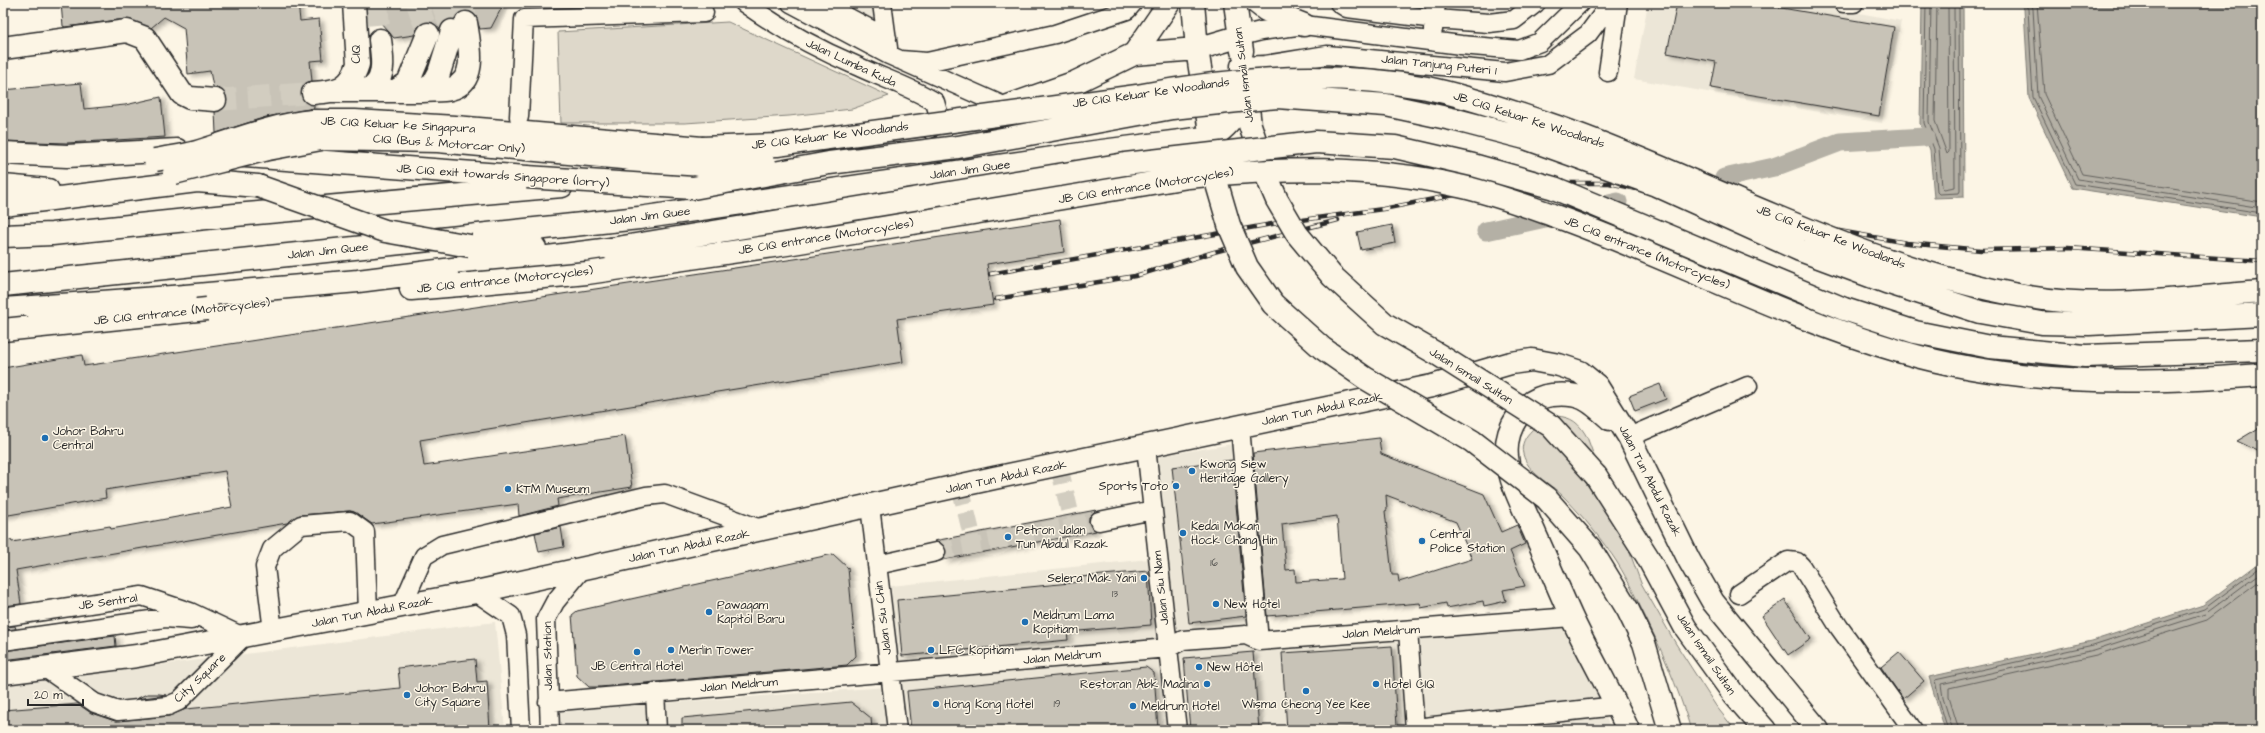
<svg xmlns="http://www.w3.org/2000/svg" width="2265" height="733" font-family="'Architects Daughter',sans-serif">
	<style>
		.built { fill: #ece6d7 }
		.green { fill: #ded8ca; stroke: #84827a }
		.water { fill: #b4b0a5; stroke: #7d7b74 }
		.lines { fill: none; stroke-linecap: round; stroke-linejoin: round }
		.shore { stroke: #62605c; stroke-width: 1 }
		.canal { stroke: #b4b0a5; stroke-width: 19 }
		.building { fill: #c8c3b7; stroke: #2b2b2b; fill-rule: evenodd; filter: url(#shadow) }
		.minor-tunnel { stroke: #d2cdc0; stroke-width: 18; stroke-dasharray: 18 9; stroke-linecap: butt }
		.highway-tunnel { stroke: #d2cdc0; stroke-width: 22; stroke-dasharray: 22 11; stroke-linecap: butt }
		.minor-casing { stroke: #2b2b2b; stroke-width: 21 }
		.major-casing { stroke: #2b2b2b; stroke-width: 25 }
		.highway-casing { stroke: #2b2b2b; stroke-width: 25 }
		.minor { stroke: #fcf5e5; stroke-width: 18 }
		.major { stroke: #fcf5e5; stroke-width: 22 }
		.highway { stroke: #fcf5e5; stroke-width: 22 }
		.rail-casing { stroke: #2b2b2b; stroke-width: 4.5 }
		.rail { stroke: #fcf5e5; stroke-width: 3; stroke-dasharray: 9; stroke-linecap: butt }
		.major-bridge-casing { stroke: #2b2b2b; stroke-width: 25; stroke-linecap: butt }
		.highway-bridge-casing { stroke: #2b2b2b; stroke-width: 25; stroke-linecap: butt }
		.major-bridge { stroke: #fcf5e5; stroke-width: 22 }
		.highway-bridge { stroke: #fcf5e5; stroke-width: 22 }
		.poi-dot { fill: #1f6fb2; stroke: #fcf5e5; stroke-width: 1.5 }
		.labels { text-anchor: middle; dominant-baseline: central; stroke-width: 3; stroke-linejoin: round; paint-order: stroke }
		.number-label { font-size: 10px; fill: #52514e }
		.street-label { font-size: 12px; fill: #2b2b2b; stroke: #fcf5e5 }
		.poi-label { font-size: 12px; fill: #2b2b2b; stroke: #fcf5e5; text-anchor: start }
	</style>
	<defs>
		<filter id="shadow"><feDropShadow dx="4.5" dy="2.5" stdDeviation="2" flood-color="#0004"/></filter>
	</defs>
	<rect width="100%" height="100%" fill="#fcf5e5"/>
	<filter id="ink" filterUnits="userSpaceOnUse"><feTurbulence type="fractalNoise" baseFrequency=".025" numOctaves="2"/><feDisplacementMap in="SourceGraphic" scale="8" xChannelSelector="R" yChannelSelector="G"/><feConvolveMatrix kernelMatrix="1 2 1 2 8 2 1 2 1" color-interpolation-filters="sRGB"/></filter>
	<g filter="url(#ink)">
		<path class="built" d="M802,3h89l5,33 -79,-24z
			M1321,3h208l-16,14 -26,1z
			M1648,3h159l94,18 -19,102 -248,-44z
			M1246,442l17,204 307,-21 41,105h-1059v-19l349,-25 -10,-100 277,-29 -10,-101z
			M495,622l10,108h-502v-45z"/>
		<path class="green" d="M728,22l161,74 -37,13 -63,7 -104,7h-124l-3,-91z
			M1556,416c16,1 23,7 31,21l54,146 35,61 40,62 19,24h-44c-13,-43 -31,-84 -51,-124 -9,-19 -19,-40 -33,-58 -13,-18 -29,-37 -45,-53 -13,-12 -34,-22 -39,-41 -5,-19 19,-33 33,-38z"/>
		<path class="water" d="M1922,3h41l1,194 -30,1 -4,-48 -10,-26z
			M2019,3h243v214l-190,-29 -43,-90 -5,-89z
			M2262,561v169h-317l-16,-53 163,-36 111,-36z"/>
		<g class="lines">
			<path class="shore" d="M1926,3l-2,120 10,26 3,43 2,2 20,-1 1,-2 -1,-188
				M1931,3l-2,119 10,26 3,39 2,2 11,-2 -1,-184
				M1937,3l-2,118 12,33 2,-2 -1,-149
				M2024,3l4,6 5,88 42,87 187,29
				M2031,3l2,6 5,87 40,83 184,29
				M2037,3l7,91 38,80 180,28
				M1948,730l-9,-30 -4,-20 158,-35 111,-36 58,-43
				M1953,730l-10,-32 -2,-14 153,-34 111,-36 57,-42
				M1959,730l-10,-33v-9l147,-33 111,-35 55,-41"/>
			<path class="canal" d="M1724,178l50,-11 66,-25 85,-5
				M1486,231l132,-29"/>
		</g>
		<path class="building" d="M61,3h237l2,18 19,-2 4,41 -13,1 2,20 -6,2 -5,11 2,6 11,5v3l-48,9 -50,16 -1,-21 10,-5 1,-12 -4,-5 -9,-3 -3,-16 -22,3 -4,-46 -20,-11 -13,11 -25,-9 -61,8 -2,-1z
			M389,3h115l-13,25 -11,1 -5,-14 -11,-4 -6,3 -4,5 -10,3 -5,8 -6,-7 -7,-1 -6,2 -6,11 -20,3 -14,-16z
			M1677,3h75l142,24 -15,89 -168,-28 5,-26 -49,-9z
			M81,83l3,26 41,-4 36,-8 4,40 -98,6 -64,-2v-51z
			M1060,219l4,33 -77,12 6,41 -96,14 6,43 -483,78 4,26 201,-30 7,51 -75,12 1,7 -39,10 -1,-12 -146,20 -16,-11 -6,-2 -50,4 -13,8 -271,47 5,34 -18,2v-65l8,-1 1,2 98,-16 1,3 121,-22 -7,-36 -120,19 1,8 -103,18v-148l79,-13 2,11z
			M1392,225l3,18 -34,7 -4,-18z
			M1660,384l6,15 -31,12 -6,-15z
			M2262,426v27l-25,-12z
			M1379,438l2,16 103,40 17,38 16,-7 8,19 -15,7 15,35 -22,4 3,11 -22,5 -1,-5 -36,7 -1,-5 -25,5 -1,-5 -153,13 -14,-163zM1386,495l70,27 16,37 -73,23 -1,-7h-6l-7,-64 2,-1zM1337,516l5,63 -46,3 -1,-13 -9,1 -4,-46z
			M1232,460l14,156 -57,7 -17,-156z
			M1096,510l-7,7v6l7,8 -154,29 4,-4v-7l-3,-4 -9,-4z
			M561,527l3,20 -25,5 -4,-19z
			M833,554l15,14 8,88 -9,9 -247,22h-11l-12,-11 -5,-61 5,-4z
			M1148,571l3,54 -84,7 1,8 -166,16 -5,-56 183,-18v-5z
			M1785,600l26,39 -23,16 -26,-39z
			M15,626l1,3 -13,1v-3z
			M115,636l1,10 -113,14v-9z
			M1392,646l5,80 -110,4 -5,-77z
			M1253,652l6,78h-69l-6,-72z
			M1899,652l25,29 -21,18 -22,-32z
			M475,659l2,23 10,-1 3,49h-487v-20l75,-6 13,9 24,8 54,-5 17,-7 214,-21 -2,-20z
			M1146,667l8,6 4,57h-247l-4,-39z
			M147,694h12l7,1 -30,4z
			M851,702l20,16 1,12h-190v-12z"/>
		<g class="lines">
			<path class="minor-tunnel" d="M1059,466l14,60
				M960,486l14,58
				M936,552l163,-31"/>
			<path class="highway-tunnel" d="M377,3l3,37
				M417,3l11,31
				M442,3l10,28
				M464,3l2,20
				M215,100l98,-7"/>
			<g class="minor-casing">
				<path id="minor" d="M744,3c35,25 73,46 113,63 25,12 54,21 78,36l4,14 -9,13
					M791,3l98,52 117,52
					M821,3l66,35
					M882,3l6,45
					M1339,3l8,5 88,11 54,4 25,-3 22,-17
					M1843,3h11
					M1433,30l3,-27
					M1241,36l20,-5 43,-6 157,20 58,5 21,-8 40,-39
					M900,60l27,2 128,-28 72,-24 6,-7
					M1242,66l23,-1 62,-10 178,17 43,-8 40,-30 23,-31
					M1608,72l10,-69
					M519,117l5,-98 180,-6 -5,-10
					M1240,427l19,214
					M1629,437l119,-51
					M1146,447l31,283
					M870,506l27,224
					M1099,521l54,-11
					M877,565l59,-13
					M476,592l35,24 5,19 5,95
					M1739,594l49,-33 9,1 4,4 38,61 74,103
					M402,606l22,-50 18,-11 204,-49 19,-2 98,36
					M3,617l139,-21 48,16 53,25 -64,64 -11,5 -50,5 -23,-8 -50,-35
					M1408,630l7,100
					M273,631l-8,-64 7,-18 29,-24 49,-4 15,11 3,80
					M3,641l162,-23 26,2
					M655,692l2,38
					M548,702l620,-54 15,-8 63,-5 13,6 313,-24
					M1415,728l202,-22
					M550,730l-4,-111 9,-17 27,-33"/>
			</g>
			<g class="major-casing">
				<path id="major" d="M1193,3l4,46 16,102
					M1235,3l7,48
					M1257,3l9,7 38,15
					M1134,54l35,-51
					M1246,91l4,34 18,54
					M997,110l79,-28 58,-28 63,-5 44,-13
					M630,180l69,-12
					M3,236l49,-2 183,-19 327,-29
					M3,285l636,-67 455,-66 118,-15c30,-19 30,-39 30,-71
					M1610,419c-21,-19 -29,-27 -58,-24 -29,3 -48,34 -45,62 3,28 18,53 29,79 12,26 23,54 35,80 18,39 40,75 57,114
					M1596,476l51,80 38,71 50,69 30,34
					M1546,498l44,50 38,62 16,33 26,87
					M3,673l134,-17 339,-64 518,-114 438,-92 79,-23 21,-3 27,5 21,7 17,14 32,51 60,123 24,42 105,128"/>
			</g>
			<g class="highway-casing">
				<path id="highway" d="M3,48l124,-17 18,7 37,56 8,4 25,2
					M330,91h92l11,-7 6,-11 13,-42
					M361,91c3,-1 9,-2 12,-4 13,-10 9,-33 7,-47
					M395,91l13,-8 20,-49
					M422,91c9,-1 20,0 28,-2 29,-7 19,-46 16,-66
					M313,93c24,-2 37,-3 45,-29l-4,-61
					M313,121h42l100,6 247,21
					M321,139l117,2 260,24
					M3,153l64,3 110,-6
					M245,156l282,21
					M3,186l45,4
					M3,205l194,-24 61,5
					M470,246l65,2
					M411,289l48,-4
					M185,296l173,-15 253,-32
					M3,309l30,-2"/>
			</g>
			<use href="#minor" class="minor"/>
			<use href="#major" class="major"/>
			<use href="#highway" class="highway"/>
			<g class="rail-casing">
				<path id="rail" d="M990,274l282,-50 111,-15 117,-23 58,-3h51l191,41 107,19 74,7 87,-2 194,13
					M996,299l139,-23 79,-24 124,-32"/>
			</g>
			<use href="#rail" class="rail"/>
			<g class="major-bridge-casing">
				<path id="major-bridge" d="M1268,179l9,21 20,34 35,42 53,48 54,31 112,71 45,50
					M1217,184l12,41 18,42 26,37 49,44 43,30 107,63 74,57"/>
			</g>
			<g class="highway-bridge-casing">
				<path id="highway-bridge" d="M702,148l75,-3 360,-49c93,-18 196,-25 290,-8 39,8 76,21 113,33 164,55 316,147 489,176 77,13 155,1 233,-5
					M155,160c14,-3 29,-4 42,-8 39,-12 75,-27 116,-31
					M698,165l67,-1
					M174,173l94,-24 53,-10
					M527,177l166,11 136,-25 129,-16 214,-39 105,-11 109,8 70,15 69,18 131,47 144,65 86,32 94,30 62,11 47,1 173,-9
					M258,186l127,45 85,15
					M611,249l514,-85 191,-22 79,5 78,18 81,23 290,121 71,23 75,15 95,9 177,-6
					M459,285l128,-12 200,-29 401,-67c91,-9 182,-12 271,9 33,7 65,19 96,30 117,42 228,101 347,136 117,34 240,32 360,23
					M33,307l152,-11
					M3,330l204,-21"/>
			</g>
			<use href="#major-bridge" class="major-bridge"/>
			<use href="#highway-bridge" class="highway-bridge"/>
		</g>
	</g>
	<g class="poi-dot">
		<circle cx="45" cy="438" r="4"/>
		<circle cx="1192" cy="471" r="4"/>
		<circle cx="1176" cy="486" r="4"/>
		<circle cx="508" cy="489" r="4"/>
		<circle cx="1183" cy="533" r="4"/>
		<circle cx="1008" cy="537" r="4"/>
		<circle cx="1422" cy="541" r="4"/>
		<circle cx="1144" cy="578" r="4"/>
		<circle cx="1216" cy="604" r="4"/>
		<circle cx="709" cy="612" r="4"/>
		<circle cx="1025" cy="622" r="4"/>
		<circle cx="671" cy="650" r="4"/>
		<circle cx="931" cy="650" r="4"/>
		<circle cx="637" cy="652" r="4"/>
		<circle cx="1199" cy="667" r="4"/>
		<circle cx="1207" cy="684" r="4"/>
		<circle cx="1376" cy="684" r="4"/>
		<circle cx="1306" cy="691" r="4"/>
		<circle cx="407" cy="695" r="4"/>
		<circle cx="936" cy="704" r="4"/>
		<circle cx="1133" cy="706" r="4"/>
	</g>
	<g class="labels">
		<g class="number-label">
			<text x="1214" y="563">16</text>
			<text x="1115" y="594">13</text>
			<text x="1057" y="704">19</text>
		</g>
		<g class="street-label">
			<text transform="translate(356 54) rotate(-90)">CIQ</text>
			<text transform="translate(851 63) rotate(25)">Jalan Lumba Kuda</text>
			<text transform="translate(1439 65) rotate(6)">Jalan Tanjung Puteri 1</text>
			<text transform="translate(1244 75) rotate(-97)">Jalan Ismail Sultan</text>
			<text transform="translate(1151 93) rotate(-8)">JB CIQ Keluar Ke Woodlands</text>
			<text transform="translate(1529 120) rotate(18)">JB CIQ Keluar Ke Woodlands</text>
			<text transform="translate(398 125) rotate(3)">JB CIQ Keluar ke Singapura</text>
			<text transform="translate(830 136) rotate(-7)">JB CIQ Keluar Ke Woodlands</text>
			<text transform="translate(449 144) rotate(4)">CIQ (Bus &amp; Motorcar Only)</text>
			<text transform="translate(970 170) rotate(-8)">Jalan Jim Quee</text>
			<text transform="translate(503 176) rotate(4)">JB CIQ exit towards Singapore (lorry)</text>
			<text transform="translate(1146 186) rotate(-9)">JB CIQ entrance (Motorcycles)</text>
			<text transform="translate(650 216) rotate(-7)">Jalan Jim Quee</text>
			<text transform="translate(826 237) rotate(-9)">JB CIQ entrance (Motorcycles)</text>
			<text transform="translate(1831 237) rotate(21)">JB CIQ Keluar Ke Woodlands</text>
			<text transform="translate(328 251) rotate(-6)">Jalan Jim Quee</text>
			<text transform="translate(1647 253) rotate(22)">JB CIQ entrance (Motorcycles)</text>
			<text transform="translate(505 280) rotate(-6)">JB CIQ entrance (Motorcycles)</text>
			<text transform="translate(182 312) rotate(-6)">JB CIQ entrance (Motorcycles)</text>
			<text transform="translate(1471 376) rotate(32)">Jalan Ismail Sultan</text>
			<text transform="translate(1322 409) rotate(-12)">Jalan Tun Abdul Razak</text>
			<text transform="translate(1006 477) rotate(-12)">Jalan Tun Abdul Razak</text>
			<text transform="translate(1650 481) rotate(63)">Jalan Tun Abdul Razak</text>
			<text transform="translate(689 546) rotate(-12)">Jalan Tun Abdul Razak</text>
			<text transform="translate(1161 588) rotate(-96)">Jalan Siu Nam</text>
			<text transform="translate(108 602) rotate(-8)">JB Sentral</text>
			<text transform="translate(372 612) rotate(-11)">Jalan Tun Abdul Razak</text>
			<text transform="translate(883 618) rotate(-97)">Jalan Siu Chin</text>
			<text transform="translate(1381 632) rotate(-4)">Jalan Meldrum</text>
			<text transform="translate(1706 654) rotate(56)">Jalan Ismail Sultan</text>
			<text transform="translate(548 656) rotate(-91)">Jalan Station</text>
			<text transform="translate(1062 657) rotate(-5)">Jalan Meldrum</text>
			<text transform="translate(200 678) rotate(-43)">City Square</text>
			<text transform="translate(739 685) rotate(-5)">Jalan Meldrum</text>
		</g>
		<g class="poi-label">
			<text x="53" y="431">Johor Bahru<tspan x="53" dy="14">Central</tspan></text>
			<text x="1200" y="464">Kwong Siew<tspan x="1200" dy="14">Heritage Gallery</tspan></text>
			<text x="1168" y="486" text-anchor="end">Sports Toto</text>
			<text x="516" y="489">KTM Museum</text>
			<text x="1191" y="526">Kedai Makan<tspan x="1191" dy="14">Hock Chang Hin</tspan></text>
			<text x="1016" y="530">Petron Jalan<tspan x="1016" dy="14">Tun Abdul Razak</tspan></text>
			<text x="1430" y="534">Central<tspan x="1430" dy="14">Police Station</tspan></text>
			<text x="1136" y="578" text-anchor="end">Selera Mak Yani</text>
			<text x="1224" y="604">New Hotel</text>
			<text x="717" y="605">Pawagam<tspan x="717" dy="14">Kapitol Baru</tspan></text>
			<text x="1033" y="615">Meldrum Lama<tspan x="1033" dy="14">Kopitiam</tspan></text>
			<text x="679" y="650">Merlin Tower</text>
			<text x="939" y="650">LFC Kopitiam</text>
			<text x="637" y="666" text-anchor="middle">JB Central Hotel</text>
			<text x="1207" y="667">New Hôtel</text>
			<text x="1199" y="684" text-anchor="end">Restoran Abk Madina</text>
			<text x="1384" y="684">Hotel CIQ</text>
			<text x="415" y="688">Johor Bahru<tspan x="415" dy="14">City Square</tspan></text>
			<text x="944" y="704">Hong Kong Hotel</text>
			<text x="1306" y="704" text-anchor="middle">Wisma Cheong Yee Kee</text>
			<text x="1141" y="706">Meldrum Hotel</text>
		</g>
	</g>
	<rect width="2265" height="733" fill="none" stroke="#fcf5e5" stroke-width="16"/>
	<rect x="8" y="8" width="2249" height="717" fill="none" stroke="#2b2b2b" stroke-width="1.5" filter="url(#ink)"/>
	<path d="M28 699v6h55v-6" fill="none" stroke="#2b2b2b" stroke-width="2"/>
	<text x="34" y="699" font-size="12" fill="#2b2b2b" stroke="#fcf5e5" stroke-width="3" paint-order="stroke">20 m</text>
</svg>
